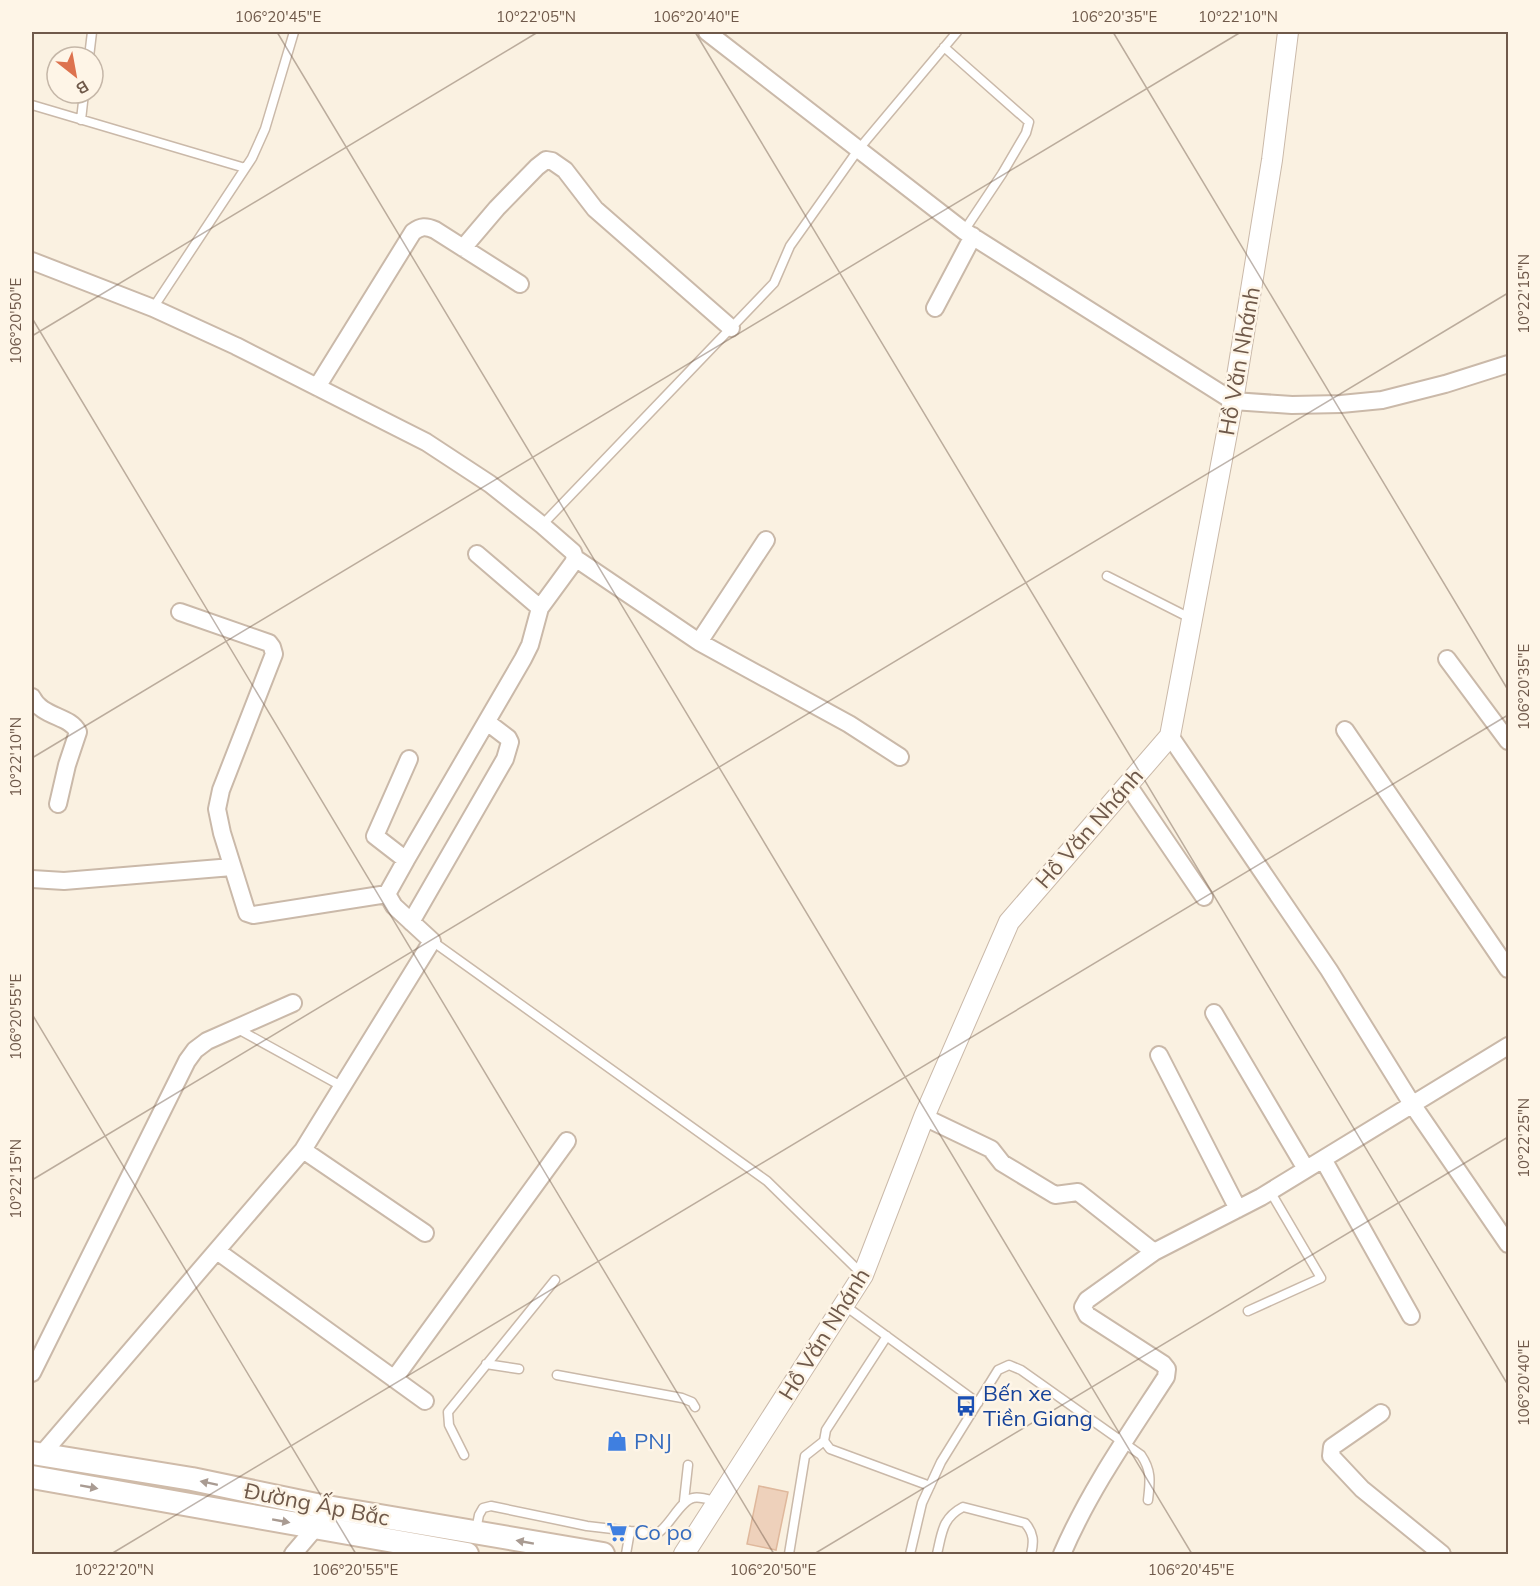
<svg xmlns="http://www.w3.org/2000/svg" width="1540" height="1586" font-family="Mulish,sans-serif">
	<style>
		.building { fill: #eed1bb; stroke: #dfb89c; stroke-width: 1.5 }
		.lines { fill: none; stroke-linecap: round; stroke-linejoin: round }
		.service-casing { stroke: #cab9a9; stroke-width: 11 }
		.minor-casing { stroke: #cab9a9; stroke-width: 20 }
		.tertiary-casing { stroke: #cab9a9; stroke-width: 22 }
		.secondary-casing { stroke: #cfbba9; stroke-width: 26 }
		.service { stroke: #fff; stroke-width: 8 }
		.minor { stroke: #fff; stroke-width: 16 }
		.tertiary { stroke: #fff; stroke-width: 20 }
		.secondary { stroke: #fff; stroke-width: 22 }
		.oneway { fill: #a99b92 }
		.ticks { fill: none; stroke: #6f594a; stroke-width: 1.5; stroke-opacity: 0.45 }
		.labels { text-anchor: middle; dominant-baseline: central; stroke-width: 5; stroke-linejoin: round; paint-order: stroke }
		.street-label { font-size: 22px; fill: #6f594a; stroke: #fef5e7 }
		.transit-label { font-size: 22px; fill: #164399; stroke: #fef5e7; text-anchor: start }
		.shop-label { font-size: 22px; fill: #366cbe; stroke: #fef5e7; text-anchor: start }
		.neatline { fill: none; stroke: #6f594a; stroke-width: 2 }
		.ticks-label { font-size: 15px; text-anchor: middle; fill: #6f594a }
	</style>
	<rect width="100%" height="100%" fill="#faf1e1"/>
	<path class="building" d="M759,1486l29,6 -12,58 -29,-6z"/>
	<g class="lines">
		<g class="service-casing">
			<path id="service" d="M944,47l85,75 -3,11 -24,41 -38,57
				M89,57l3,-25
				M32,105l213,63
				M81,120l3,-27
				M153,308l99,-150 13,-29 29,-97
				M542,525l232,-242 16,-37 68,-96 99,-118
				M1107,576l85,43
				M432,941l335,240 96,94
				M236,1028l107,59
				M844,1305l134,98
				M1248,1311l73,-33 -51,-87
				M887,1336l-61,94 -2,11 6,8 100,37
				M486,1364l33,5
				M557,1375l125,23 10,4 3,5
				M464,1455l-15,-30 -1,-13 107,-132
				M684,1501l4,-36
				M476,1530l3,-15 4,-7 8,-2 96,20 43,5 -4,23
				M630,1531l28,2c12,-8 23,-33 35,-35 7,-2 17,2 25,4
				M789,1554l16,-98 19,-15
				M910,1554l12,-51 19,-41 57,-92 11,-5 12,5 120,85c11,16 9,27 7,45
				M937,1554c5,-21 5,-36 26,-47l62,16c9,10 9,19 6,31"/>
		</g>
		<g class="minor-casing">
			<path id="minor" d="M707,32l257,199 269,170 59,4 49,-1 41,-4 63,-16 63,-20
				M463,248l34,-40 40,-41 9,-7 6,1 13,9 30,39 136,119
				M32,261l121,47 83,38 190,96 64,42 52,41 31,27 2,6 -2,5 -33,45 -10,37 -7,14 -117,201
				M935,308l38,-72
				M317,387l96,-155c8,-6 13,-6 22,-2l85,54
				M477,554l63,54
				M575,558l124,84 67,-102
				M180,612l89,31 3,4 2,7 -53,136 -4,19 5,24 25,80 6,2 134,-21
				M699,642l150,82 51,33
				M1447,659l61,82
				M32,697c10,21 38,18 46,35l-11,33 -9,39
				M1345,730l163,239
				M1170,736l159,234 83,134 96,140
				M1128,785l76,112
				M32,879l32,2 168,-14
				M411,922l94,-163 5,-17 -2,-4 -21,-16
				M1214,1013l92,156
				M1159,1055l79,154
				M924,1117l67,32 11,14 53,32 23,-3 76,60
				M303,1150l122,83
				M1323,1159l88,157
				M217,1251l208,150
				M32,1373l155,-312 8,-11 12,-9 86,-38
				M394,1379l173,-238
				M1381,1413l-49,34 -1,9 31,33 80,65
				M42,1454l261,-304 129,-209 -38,-35 -7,-12 19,-34 -31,-24 34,-77
				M293,1554l23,-27
				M1062,1554c27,-63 67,-120 104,-177l1,-8 -4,-5 -76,-49 -4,-8 4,-7 67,-48 107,-55 247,-151"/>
		</g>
		<g class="tertiary-casing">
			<path id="tertiary" d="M684,1554l179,-279 61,-158 85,-195 161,-186 63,-335 39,-241 16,-128"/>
		</g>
		<g class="secondary-casing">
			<path id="secondary" d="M32,1453l160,26 129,27 282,48
				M32,1477l435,77"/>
		</g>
		<use href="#service" class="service"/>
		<use href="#minor" class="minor"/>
		<use href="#tertiary" class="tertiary"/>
		<use href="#secondary" class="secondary"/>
	</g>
	<defs><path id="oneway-solid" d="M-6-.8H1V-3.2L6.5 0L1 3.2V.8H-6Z" transform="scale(1.5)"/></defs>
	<g class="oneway">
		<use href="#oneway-solid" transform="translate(209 1483) rotate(-168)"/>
		<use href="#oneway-solid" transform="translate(89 1487) rotate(10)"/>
		<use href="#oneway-solid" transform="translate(281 1521) rotate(10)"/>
		<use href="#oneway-solid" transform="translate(525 1542) rotate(-170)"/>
	</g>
	<path class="ticks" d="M277,32l915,1522M695,32l813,1353M1113,32l395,658M32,318l742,1236M32,336l506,-304M32,758l1209,-726M32,1014l324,540M32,1180l1476,-887M111,1554l1397,-839M814,1554l694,-417"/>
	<defs>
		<g id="bus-bare" transform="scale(1.62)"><path d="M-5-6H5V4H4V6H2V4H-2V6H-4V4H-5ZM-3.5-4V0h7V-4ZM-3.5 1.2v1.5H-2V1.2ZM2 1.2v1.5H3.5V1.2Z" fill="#1a4fb4" stroke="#fef5e7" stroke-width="2.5" paint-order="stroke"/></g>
		<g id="shop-bare" transform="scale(1.62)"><path d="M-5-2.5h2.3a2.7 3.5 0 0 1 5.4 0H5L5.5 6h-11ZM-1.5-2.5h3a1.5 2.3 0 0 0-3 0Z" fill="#3f7fe0" stroke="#fef5e7" stroke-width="2.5" paint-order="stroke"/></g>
		<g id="supermarket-bare" transform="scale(1.62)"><path d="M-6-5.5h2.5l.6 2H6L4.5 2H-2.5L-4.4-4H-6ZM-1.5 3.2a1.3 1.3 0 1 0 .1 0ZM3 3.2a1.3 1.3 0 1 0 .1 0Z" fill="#3f7fe0" stroke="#fef5e7" stroke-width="2.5" paint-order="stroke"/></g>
	</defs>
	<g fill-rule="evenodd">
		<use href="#bus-bare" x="966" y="1406"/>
		<use href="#shop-bare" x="617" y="1441"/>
		<use href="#supermarket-bare" x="617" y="1532"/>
	</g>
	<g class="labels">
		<g class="street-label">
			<text transform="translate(1239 361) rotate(-80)">Hồ Văn Nhánh</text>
			<text transform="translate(1089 828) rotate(-49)">Hồ Văn Nhánh</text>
			<text transform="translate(824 1334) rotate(-58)">Hồ Văn Nhánh</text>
			<text transform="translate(317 1504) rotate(11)">Đường Ấp Bắc</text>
		</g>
		<g class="transit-label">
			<text x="983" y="1393">Bến xe<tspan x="983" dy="25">Tiền Giang</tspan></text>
		</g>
		<g class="shop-label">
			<text x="634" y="1441">PNJ</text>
			<text x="634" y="1532">Co po</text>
		</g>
	</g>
	<rect width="1540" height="1586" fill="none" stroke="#fef5e7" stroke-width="66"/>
	<g transform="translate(75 75) rotate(149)"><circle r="28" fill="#fef5e7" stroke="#c5b7a8" stroke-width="1.5"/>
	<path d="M0-4.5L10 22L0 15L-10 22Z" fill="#dd724e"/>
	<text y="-9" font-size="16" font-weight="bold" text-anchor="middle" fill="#6f594a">B</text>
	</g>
	<rect x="33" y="33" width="1474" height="1520" class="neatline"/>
	<g class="ticks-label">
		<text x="278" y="22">106°20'45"E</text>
		<text x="536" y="22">10°22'05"N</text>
		<text x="696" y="22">106°20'40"E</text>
		<text x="1114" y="22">106°20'35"E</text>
		<text x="1238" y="22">10°22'10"N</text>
		<text transform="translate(1524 294) rotate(-90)" y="5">10°22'15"N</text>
		<text transform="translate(16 321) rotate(-90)" y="5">106°20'50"E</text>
		<text transform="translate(1524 687) rotate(-90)" y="5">106°20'35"E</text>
		<text transform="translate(16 757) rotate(-90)" y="5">10°22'10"N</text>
		<text transform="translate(16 1017) rotate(-90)" y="5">106°20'55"E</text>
		<text transform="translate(1524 1138) rotate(-90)" y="5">10°22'25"N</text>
		<text transform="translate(16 1179) rotate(-90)" y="5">10°22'15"N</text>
		<text transform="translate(1524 1383) rotate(-90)" y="5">106°20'40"E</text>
		<text x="114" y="1575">10°22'20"N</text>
		<text x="355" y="1575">106°20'55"E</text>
		<text x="773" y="1575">106°20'50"E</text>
		<text x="1191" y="1575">106°20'45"E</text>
	</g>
</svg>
